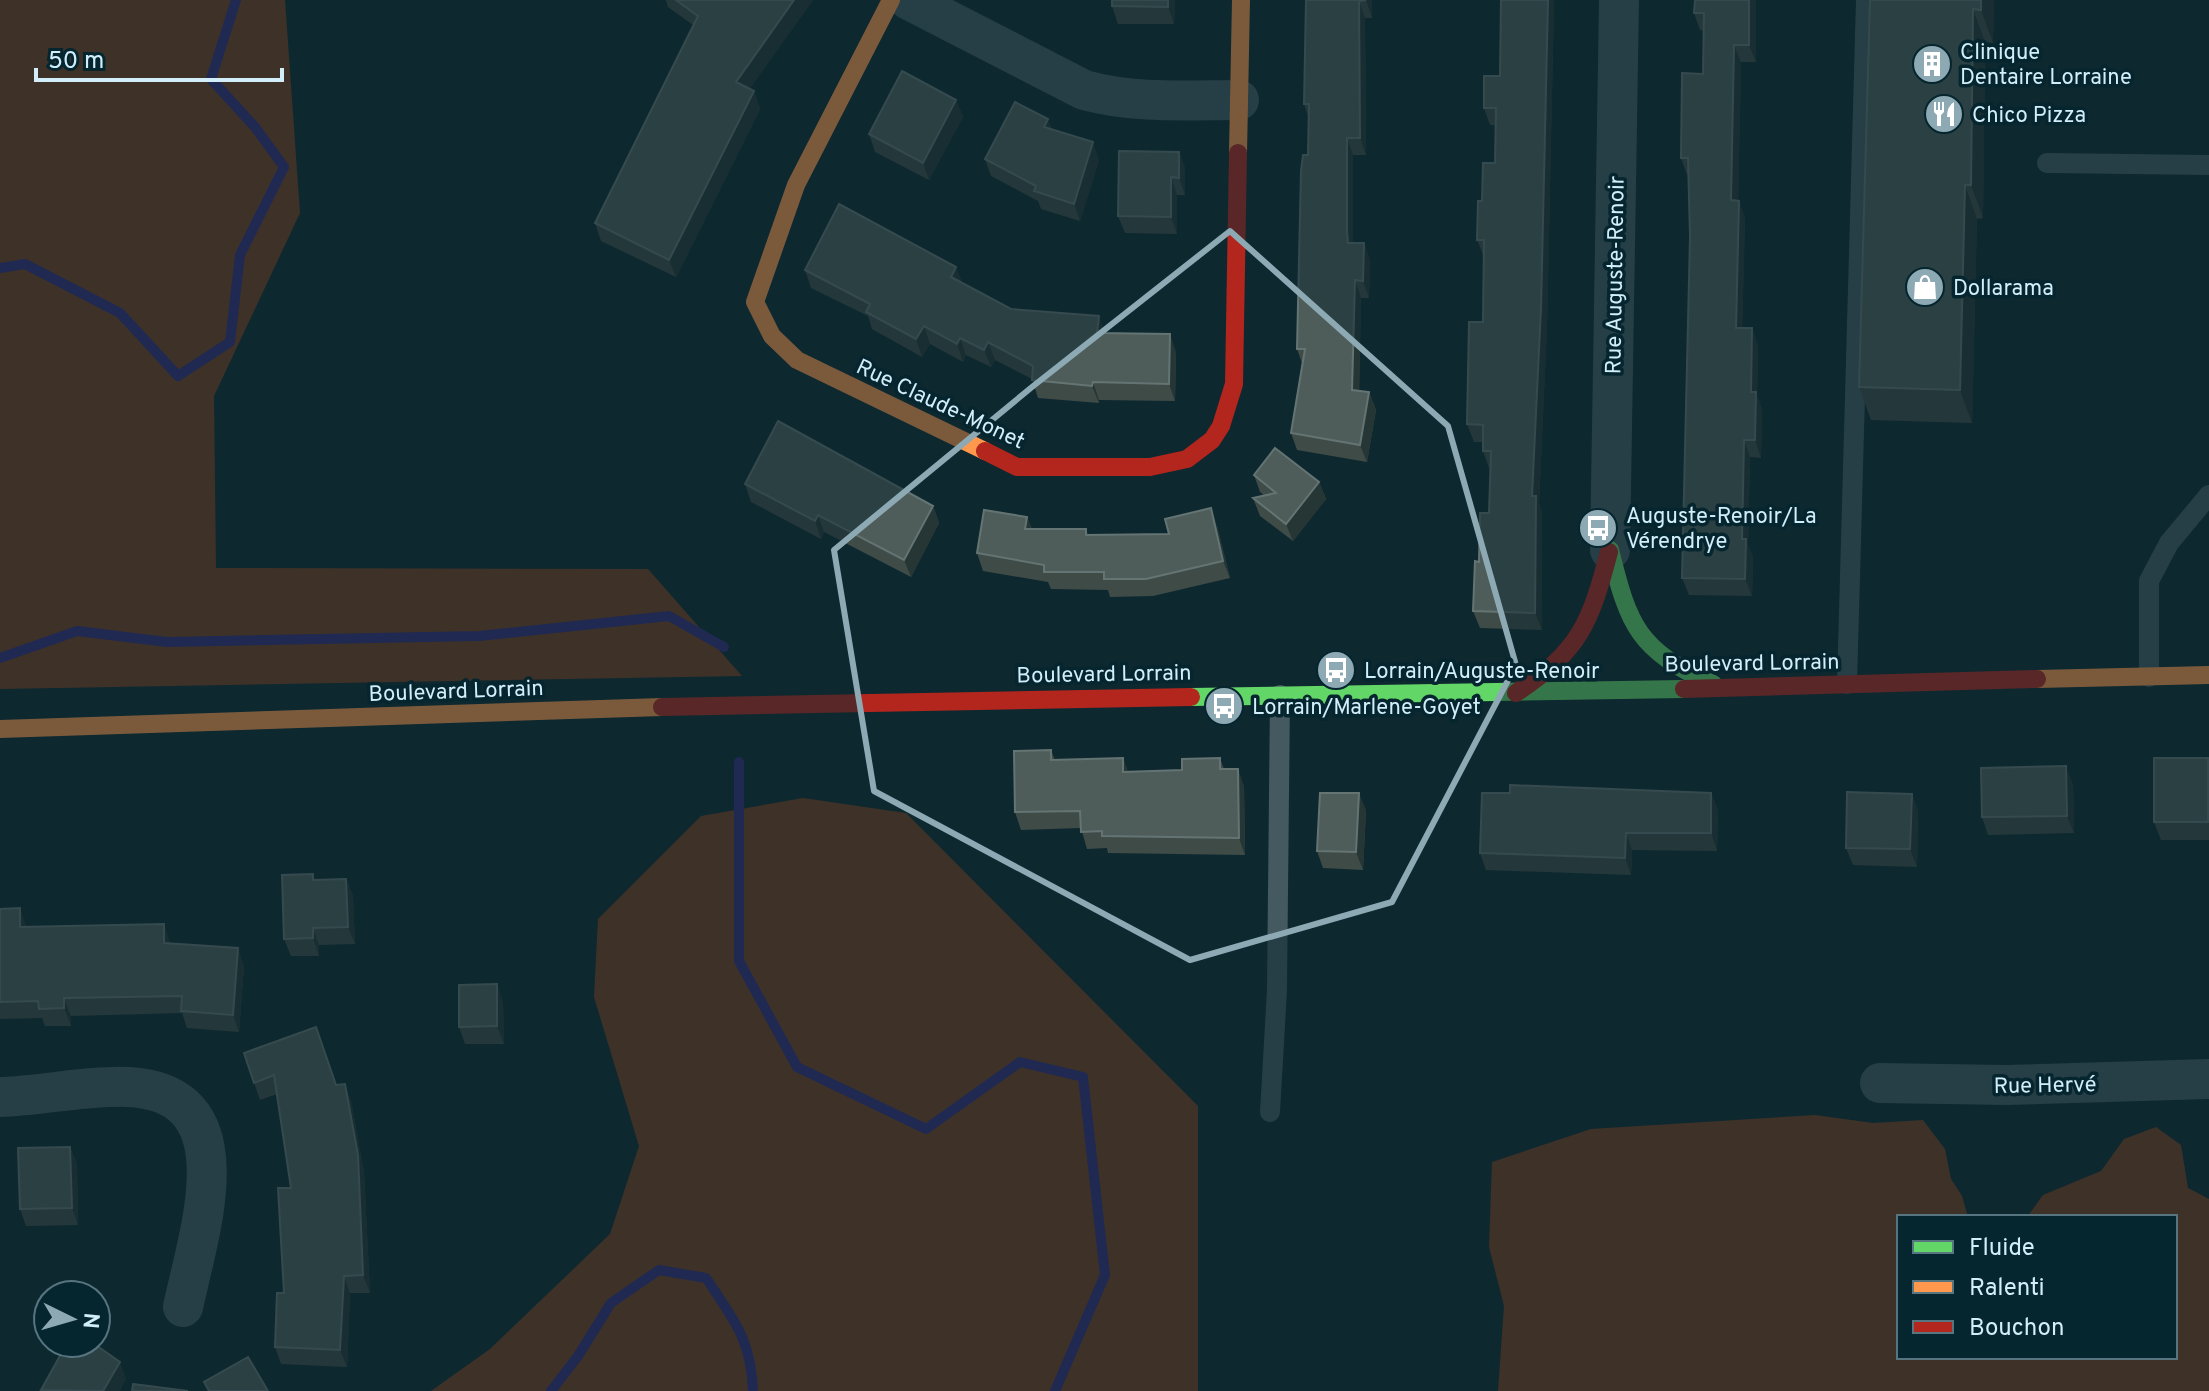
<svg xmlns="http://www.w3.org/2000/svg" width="2209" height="1391" font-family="Overpass,sans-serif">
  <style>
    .forest { fill: #793d20 }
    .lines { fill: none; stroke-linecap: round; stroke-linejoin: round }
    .stream { stroke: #332b7b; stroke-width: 10 }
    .lane { stroke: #445960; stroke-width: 20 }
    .street { stroke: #445960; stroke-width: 40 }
    .fast { stroke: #63d668; stroke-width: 18 }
    .slow { stroke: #ff974d; stroke-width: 18 }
    .jam { stroke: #b3261e; stroke-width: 18 }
    .wall { fill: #3f4b47 }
    .shaded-wall { fill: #253635 }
    .building { fill: #4f5d5a; stroke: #637473; stroke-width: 2 }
    .marked { fill: none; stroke: #8da9b3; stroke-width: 6; stroke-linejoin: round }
    .labels { text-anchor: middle; stroke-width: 7; stroke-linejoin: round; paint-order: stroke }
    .poi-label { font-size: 22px; fill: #d1eefa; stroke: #05252f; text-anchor: start }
    .street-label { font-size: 22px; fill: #d1eefa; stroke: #05252f }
  </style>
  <rect width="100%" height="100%" fill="#0e2830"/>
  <!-- forest -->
  <path class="forest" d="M0,0h285l15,213 -86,183 2,172 432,1 94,107 -742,13z
    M803,798l103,15 292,293v285h-767l59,-42 120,-115 29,-88 -45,-149 4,-78 103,-103z
    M1815,1115l58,8 50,-3 22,29 6,30 11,17 6,21h-69v140h276v-140h-148l16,-22 58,-24 23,-32 32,-12 25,18 7,43 21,11v192h-711l6,-85 -15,-59 3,-85 99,-33z"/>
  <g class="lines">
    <!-- stream -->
    <path class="stream" d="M0,268l25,-4 95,49 58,63 52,-34 10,-87 44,-88 -29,-40 -44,-48 25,-79
      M0,658l77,-27 90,11 312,-6 190,-20 55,31
      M739,762v199l58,106 129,62 94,-67 63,15 22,198 -50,116
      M551,1391l27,-35 33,-53 48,-33 47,8c28,42 45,61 47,113"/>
    <!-- lane -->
    <path class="lane" d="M2047,163l162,2
      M2149,677v-96l20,-38 40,-48
      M1847,684l19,-684
      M1270,1112l7,-122 3,-295"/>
    <!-- street -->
    <path class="street" d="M909,0l175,90c51,14 102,10 155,10
      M1610,550l9,-550
      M1880,1083l127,2 202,-6
      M0,1097c37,-1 73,-9 110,-10 142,-7 91,136 73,220"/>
    <!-- fast -->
    <path class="fast" d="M1610,550c19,77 28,100 103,134
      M1191,697l493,-8"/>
    <!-- slow -->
    <path class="slow" d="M891,0l-95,185 -41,117 17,34 25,24 188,91
      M1238,153l3,-153
      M2037,679l172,-4
      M0,729l662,-22"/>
    <!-- jam -->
    <path class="jam" d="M985,451l32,16h133l37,-8 25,-19 9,-14 13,-42 4,-231
      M1684,689l353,-10
      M1516,693c64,-43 74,-69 93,-141
      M662,707l529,-10"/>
  </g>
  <!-- wall -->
  <path class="wall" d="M666,0h147l-64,89 5,2 6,18 -84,168 -75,-36 -6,-18 98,-198 -25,-18z
    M1175,0l-1,24h-56l-6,-18z
    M1306,0h66v18h-7l1,137h-13v88h11l6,17 -1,38h-8l-2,93 10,1 7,18 -9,52 -70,-12 -6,-17 11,-70 -5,-14 11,-194 1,-35 -5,-16z
    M1501,0h53l-7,326 -8,177 3,10v117l-62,-2 -7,-17 6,-49 10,-49 2,-45h-2l-6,-17v-9h-9l-7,-18 16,-102 1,-65 -7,-17 5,-39 13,-38 1,-38h-6l-6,-17 16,-32z
    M1695,0h61v62h-15l-3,139 7,17 -3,110 16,17 -1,51 5,13 -1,49 -11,-1 -2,88 5,12 -1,39 -63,-1 -7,-17 8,-341 -1,-62h-2l-6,-17 22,-84 1,-43 -4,-1 -6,-17z
    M1870,0h124l-1,43 -8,-1 -2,176 -6,1 -5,204 -101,-3 -12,-33z
    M956,100l7,17 -34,63 -54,-28 -6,-18z
    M1048,119l4,11 47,30 -19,61 -39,-12 -3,-8 -47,-25 -6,-17z
    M1179,152l6,17v26h-8v39l-52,-1 -7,-17z
    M956,267l6,16 49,26 165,43 -1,49 -76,-1v3l-61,-5 -6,-19 -37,-19 -4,7 -25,-12 -3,7 -33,-18 -8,13 -50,-28 -4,-13 -57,-28 -6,-18z
    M1254,475l65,7 7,17 -33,42 -33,-25 -7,-18 12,-2 -5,-4z
    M745,484l188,22 6,17 -28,54 -87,-45 -3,7 -70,-37z
    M1027,517l5,12h54l2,6 81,-1 48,-8 13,52 -77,18 -43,1 -2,-7 -57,-1 -3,-7 -65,-11 -6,-18z
    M1051,750l4,10 68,-2 5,14 54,-2 38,-12 4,11 20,17 1,69 -137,-2 -1,-5 -20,1 -6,-21 -60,2 -6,-18z
    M2209,761v79h-48l-7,-18z
    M2073,784l1,49 -86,2 -6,-18z
    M1711,793l7,17 -1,41 -85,-1 -1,25 -145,-5 -6,-17z
    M1912,794l6,17 -1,56 -64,-2 -7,-17z
    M1366,810l-3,60 -40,-2 -6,-17z
    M346,879l7,17 2,48 -36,1v11h-28l-7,-17 32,-59z
    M0,909l26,18 144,15v1l74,23 -5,66 -52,-4 -5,-15 -111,3v10h-26l-3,-8 -42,1z
    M503,1002l1,42h-39l-6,-17z
    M244,1053l93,32 14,16 13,71 6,121h-20l-3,74 -66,-3 -6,-17 9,-54 7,-105 -14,-94 -17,6z
    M70,1147l7,18 1,60 -52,1 -6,-17z"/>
  <!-- shaded-wall -->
  <path class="shaded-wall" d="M794,0h19l-71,100 -6,-18z
    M1168,0h7l-1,24 -6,-17z
    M1366,0h6v18z
    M1548,0h6l-7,326 -8,177 3,10v117l-7,-17 -3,-117z
    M1749,0h7v62l-7,-17z
    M1981,0h13l-1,43 -12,-33z
    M1359,1l6,17 1,137 -6,-17z
    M1973,9l12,33 -2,176 -12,-33z
    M1734,45l7,17 -3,156 -7,-18z
    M754,91l6,18 -84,168 -7,-17z
    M956,100l7,17 -34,63 -6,-17z
    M1048,119l6,18 -10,-10z
    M1347,138l6,17v94l-5,-6 -1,-11z
    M1093,142l6,18 -19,61 -6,-17z
    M1179,152l6,17v26l-6,-17z
    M1171,177l6,18v39l-6,-17z
    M1965,185l12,34 -5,204 -12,-33z
    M1739,201l6,17 -3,127 -6,-17z
    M1364,243l6,17 -1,38 -6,-17z
    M956,267l7,18 -12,-8z
    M1355,280l6,18 -2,109 -7,-17z
    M1099,316l6,17h-8z
    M924,326l6,18 -8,13 -6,-18z
    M1752,328l6,17 -1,51 5,13 -1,49 -6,-18 -4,-48z
    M1170,334l6,18 -1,49 -6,-17z
    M960,338l6,17 -3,7 -6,-18z
    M988,342l7,18 -4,7 -7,-17z
    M1093,382l6,18v3l-7,-17z
    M1369,392l7,18 -9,52 -7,-17z
    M1744,440l6,17 -2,88 5,12 -1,39 -7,-17 -3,-40z
    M1319,482l7,17 -33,42 -7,-17z
    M933,506l6,17 -28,54 -7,-17z
    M1211,508l6,18 13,52 -7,-17z
    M818,515l6,17 -3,7 -6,-18z
    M1027,517l7,17 -9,-5z
    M1123,758l6,18 -6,-4z
    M2208,758l1,3v63l-1,-2z
    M2066,766l7,18 1,49 -7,-17z
    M1238,769l6,17 1,69 -6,-17z
    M1359,793l7,17 -3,60 -7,-18z
    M1711,793l7,17 -1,41 -6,-18z
    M1912,794l6,17 -1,56 -7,-18z
    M1626,833l6,17 -1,25 -6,-17z
    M346,879l7,17 2,48 -7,-17z
    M20,908l6,18 1,18 -7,-17z
    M164,924l6,18 1,18 -7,-17z
    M313,928l6,17v11l-6,-18z
    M238,948l6,18 -5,66 -6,-17z
    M497,984l6,18 1,42 -7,-18z
    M64,998l7,18v10l-7,-18z
    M345,1084l6,17 13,71 6,121 -7,-18z
    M70,1147l7,18 1,60 -6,-17z
    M344,1276l6,17 -3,74 -7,-17z
    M120,1362l6,17 -6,12h-17z"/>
  <!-- building -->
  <path class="building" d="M676,0h118l-58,82 18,9 -85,169 -74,-37 103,-207z
    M1112,0h56v7l-56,-1z
    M1306,0h60l-7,1 1,137h-13v94l1,11h16l-1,38 -8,-1 -3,110 17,2 -9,53 -69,-12 14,-84h-8l4,-178 2,-16h5l1,-51h-5z
    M1501,0h47l-7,308 -9,188h4l-1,117 -62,-2 2,-50 4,1 1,-49h9l2,-62h-8v-26l-16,-1 2,-102h14l1,-82h-7l1,-39h4l1,-38h12l1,-55h-12v-32h16z
    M1695,0h54v45h-15l-3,155 8,1 -3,127h16l-1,64h5l-1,48h-11l-2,99h4l-1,40 -63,-1 8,-341 -2,-79h-7l1,-85 21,1 1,-61h-10z
    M1870,0h111v10l-8,-1 -2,176h-6l-5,205 -101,-3z
    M902,71l54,29 -33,63 -54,-29z
    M1015,102l33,17 -4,8 49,15 -19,62 -40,-13 2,-5 -51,-27z
    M1119,151l60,1v26l-8,-1v40l-53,-1z
    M839,204l117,63 -5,10 60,32 88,7 -2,17 73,1 -1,50 -76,-2 -1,4 -60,-6 1,-14 -45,-24 -4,8 -24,-12 -3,6 -33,-18 -8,13 -50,-27 4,-8 -65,-34z
    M778,421l155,85 -29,54 -86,-45 -3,6 -70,-37z
    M1275,448l44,34 -33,42 -33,-26 23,-5 -22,-18z
    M1211,508l12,53 -77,18h-42v-7h-60v-7l-67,-12 7,-43 43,7 -2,12h61v6l83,-1 -4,-15z
    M1051,750v10l72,-2v14l59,-2v-11l38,-1v11h18l1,69 -137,-2v-5l-21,1 -1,-21 -65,1 -1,-61z
    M2154,758h54v64h-54z
    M2066,766l1,50 -85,1 -1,-49z
    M1510,785l201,8v40h-85l-1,25 -145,-5 2,-60h28z
    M1847,792l65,2 -2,55 -64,-1z
    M1320,793h39l-3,59 -39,-1z
    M313,874v6l33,-1 2,48 -35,1v10l-29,1 -2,-64z
    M20,908v19l144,-3v19l74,5 -5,67 -52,-4 1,-15 -118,2v10l-25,1 -1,-8 -38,1v-93z
    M497,984v42l-38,1v-42z
    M316,1027l20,58 9,-1 13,71 5,120 -19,1 -4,74 -65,-3 2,-54h7l-6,-105h13l-17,-113 -20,8 -10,-30z
    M70,1147l2,61 -52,1 -2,-61z
    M67,1343h26l27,19 -17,29 -62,-1z
    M248,1357l20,34h-59l-5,-9z
    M133,1384l55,7h-56z"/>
  <!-- marked area -->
  <path d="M0 0H2209V1391H0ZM1230,231l218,195 68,239 -124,237 -202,58 -316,-169 -40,-241 198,-163z" fill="#0e2830" fill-opacity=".55" fill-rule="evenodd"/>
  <path class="marked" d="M1230,231l218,195 68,239 -124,237 -202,58 -316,-169 -40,-241 198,-163z"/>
  <!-- icons -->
  <defs>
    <symbol id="building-disc" viewBox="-11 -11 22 22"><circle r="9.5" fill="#8da9b3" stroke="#05252f"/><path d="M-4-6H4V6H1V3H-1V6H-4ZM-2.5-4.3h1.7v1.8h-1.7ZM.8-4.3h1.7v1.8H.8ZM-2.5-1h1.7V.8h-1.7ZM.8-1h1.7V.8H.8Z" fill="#fff"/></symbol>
    <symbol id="restaurant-disc" viewBox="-11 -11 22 22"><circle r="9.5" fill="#8da9b3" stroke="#05252f"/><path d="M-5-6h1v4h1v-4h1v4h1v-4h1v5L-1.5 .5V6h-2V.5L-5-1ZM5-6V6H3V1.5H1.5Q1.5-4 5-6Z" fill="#fff"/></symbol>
    <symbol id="shop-disc" viewBox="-11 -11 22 22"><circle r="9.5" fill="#8da9b3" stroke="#05252f"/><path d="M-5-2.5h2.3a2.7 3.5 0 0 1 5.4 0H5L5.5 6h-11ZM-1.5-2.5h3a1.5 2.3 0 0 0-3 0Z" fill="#fff"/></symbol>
    <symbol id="bus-disc" viewBox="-11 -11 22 22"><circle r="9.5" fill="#8da9b3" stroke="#05252f"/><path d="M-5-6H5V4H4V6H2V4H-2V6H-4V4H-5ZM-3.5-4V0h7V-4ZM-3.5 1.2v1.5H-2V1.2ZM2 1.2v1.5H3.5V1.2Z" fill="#fff"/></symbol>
  </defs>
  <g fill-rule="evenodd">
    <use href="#building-disc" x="1910" y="42" width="44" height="44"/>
    <use href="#restaurant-disc" x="1922" y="92" width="44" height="44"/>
    <use href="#shop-disc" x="1903" y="265" width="44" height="44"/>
    <use href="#bus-disc" x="1576" y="506" width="44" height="44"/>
    <use href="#bus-disc" x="1314" y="648" width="44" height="44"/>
    <use href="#bus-disc" x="1202" y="684" width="44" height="44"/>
  </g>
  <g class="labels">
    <!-- poi labels -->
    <g class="poi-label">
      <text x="1960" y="59">Clinique<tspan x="1960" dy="25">Dentaire Lorraine</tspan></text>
      <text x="1972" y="122">Chico Pizza</text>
      <text x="1953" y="295">Dollarama</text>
      <text x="1626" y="523">Auguste-Renoir/La<tspan x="1626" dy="25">Vérendrye</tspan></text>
      <text x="1364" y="678">Lorrain/Auguste-Renoir</text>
      <text x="1252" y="714">Lorrain/Marlene-Goyet</text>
    </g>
    <!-- street labels -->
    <g class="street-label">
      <text transform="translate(1614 275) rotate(-89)" y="8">Rue Auguste-Renoir</text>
      <text transform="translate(941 403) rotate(25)" y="8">Rue Claude-Monet</text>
      <text transform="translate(1752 662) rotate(-1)" y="8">Boulevard Lorrain</text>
      <text transform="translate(1104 673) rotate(-1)" y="8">Boulevard Lorrain</text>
      <text transform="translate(456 690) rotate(-2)" y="8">Boulevard Lorrain</text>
      <text transform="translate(2045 1084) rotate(-1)" y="8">Rue Hervé</text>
    </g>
  </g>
  <!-- legend -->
  <rect x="1897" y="1215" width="280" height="144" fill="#05252f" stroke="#577580" stroke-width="2"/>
  <rect x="1913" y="1241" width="40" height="12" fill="#63d668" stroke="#577580" stroke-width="2"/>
  <text x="1969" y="1255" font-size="24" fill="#d1eefa">Fluide</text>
  <rect x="1913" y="1281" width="40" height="12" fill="#ff974d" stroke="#577580" stroke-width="2"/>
  <text x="1969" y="1295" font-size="24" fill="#d1eefa">Ralenti</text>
  <rect x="1913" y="1321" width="40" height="12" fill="#b3261e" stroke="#577580" stroke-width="2"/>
  <text x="1969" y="1335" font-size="24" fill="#d1eefa">Bouchon</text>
  <!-- north arrow -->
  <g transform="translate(72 1319) rotate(95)"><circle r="38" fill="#05252f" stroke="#577580" stroke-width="2"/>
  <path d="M0-6L14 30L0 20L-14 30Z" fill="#8da9b3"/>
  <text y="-12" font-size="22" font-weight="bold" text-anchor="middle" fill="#d1eefa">N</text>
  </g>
  <!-- scale -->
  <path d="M36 68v12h246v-12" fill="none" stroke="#d1eefa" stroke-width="4"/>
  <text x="48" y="68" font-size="24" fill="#d1eefa" stroke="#05252f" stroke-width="6" paint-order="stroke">50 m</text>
</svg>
